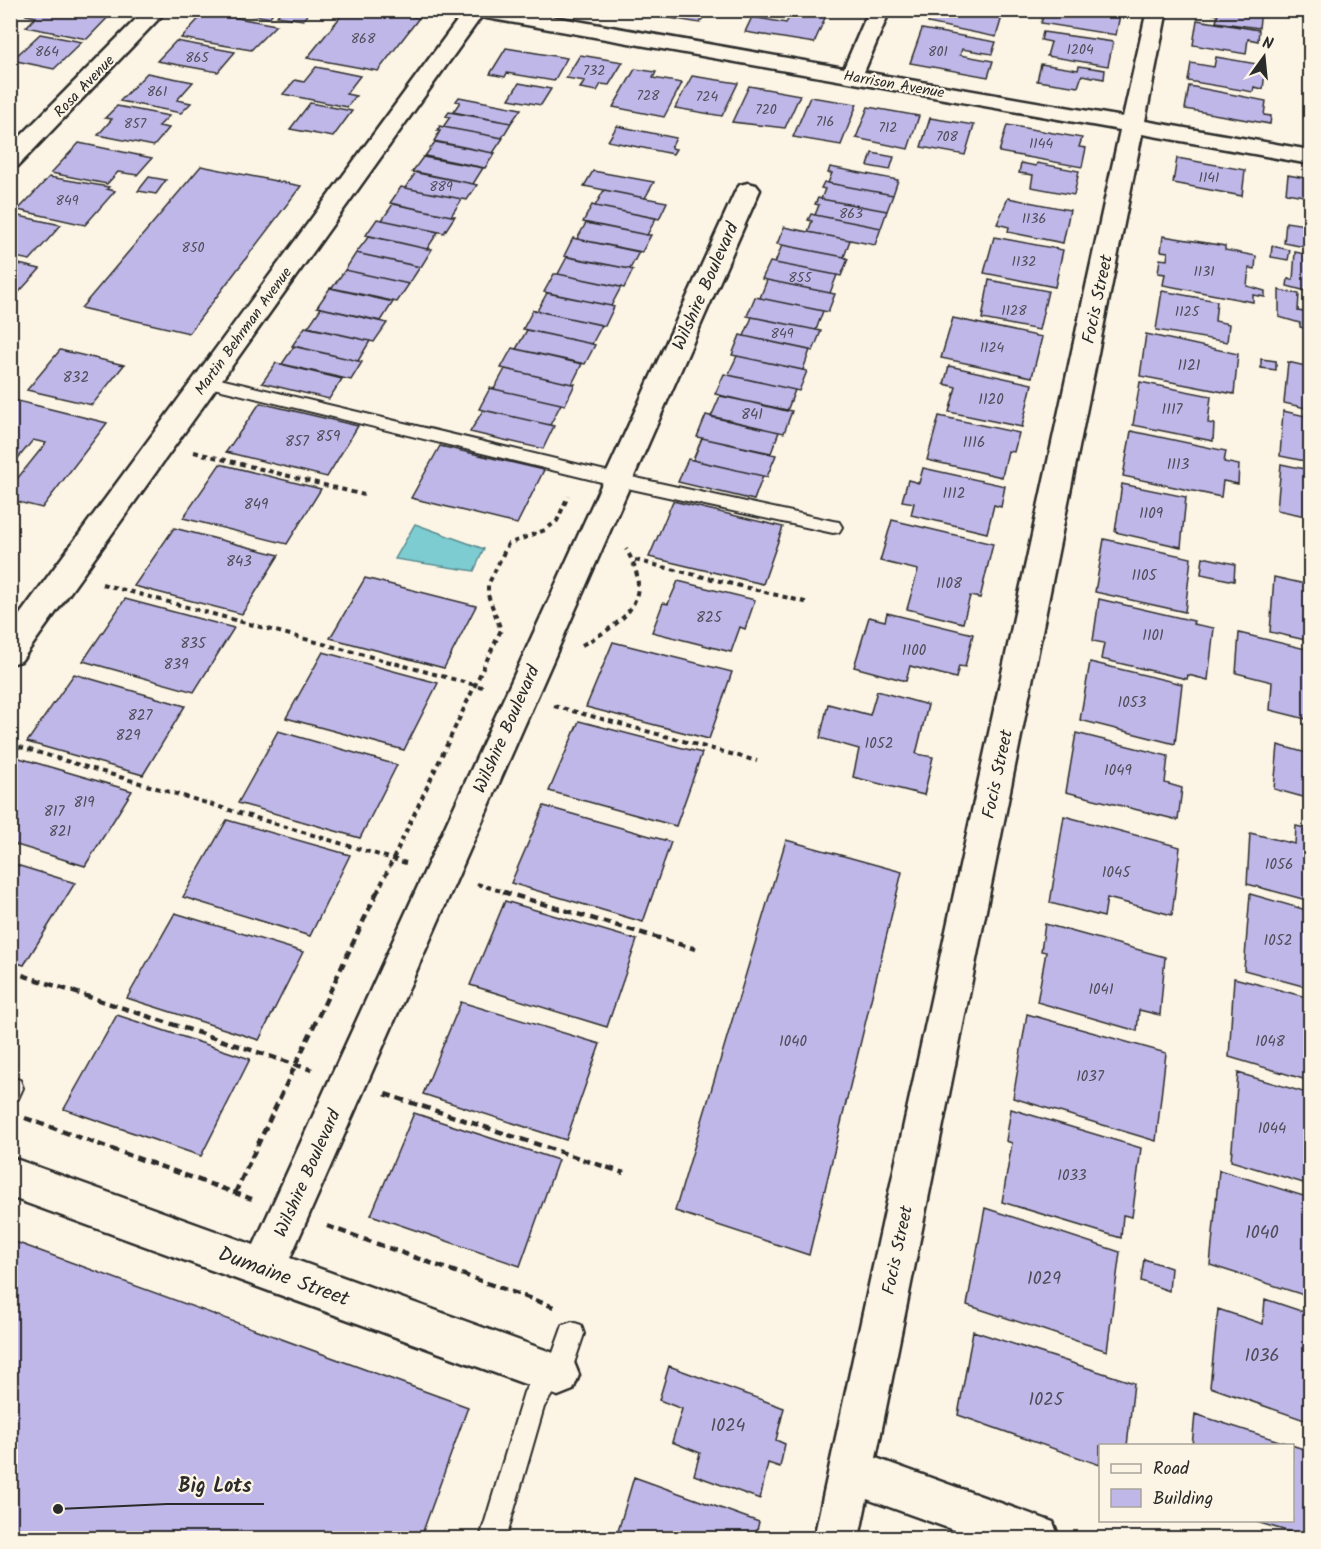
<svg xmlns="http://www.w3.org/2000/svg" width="1321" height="1549" font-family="Kalam,sans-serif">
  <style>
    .water { fill: #7bccd2; stroke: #5b8c8f; stroke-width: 1.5 }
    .building { fill: #bfb7e8; stroke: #2b2b2b; stroke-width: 1.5 }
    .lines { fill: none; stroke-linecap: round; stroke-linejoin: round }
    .lane-casing { stroke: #2b2b2b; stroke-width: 4 }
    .street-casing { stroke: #2b2b2b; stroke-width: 5 }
    .path-far1 { stroke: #2b2b2b; stroke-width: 4; stroke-dasharray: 5 4.5; stroke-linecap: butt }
    .path { stroke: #2b2b2b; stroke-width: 4.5; stroke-dasharray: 8 5; stroke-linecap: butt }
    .lane { fill: #fcf5e5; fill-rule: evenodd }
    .street { fill: #fcf5e5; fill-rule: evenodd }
    .labels { text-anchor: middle; stroke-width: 4.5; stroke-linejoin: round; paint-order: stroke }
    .far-number-label { font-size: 14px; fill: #504e5a }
    .far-street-label { font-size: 15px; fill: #2b2b2b; stroke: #fcf5e5 }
    .number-label { font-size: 15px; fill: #504e5a }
    .street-label { font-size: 18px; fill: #2b2b2b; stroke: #fcf5e5 }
    .near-number-label { font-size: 18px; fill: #504e5a }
    .near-street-label { font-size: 21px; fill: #2b2b2b; stroke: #fcf5e5 }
    .leader { fill: none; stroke: #2b2b2b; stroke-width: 2 }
    .callout-dot { fill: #2b2b2b; stroke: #fcf5e5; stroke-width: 2 }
    .callout-label { font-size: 20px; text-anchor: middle; font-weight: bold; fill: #2b2b2b; stroke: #fcf5e5; stroke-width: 4.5; stroke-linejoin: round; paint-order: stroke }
  </style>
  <rect width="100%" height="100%" fill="#fcf5e5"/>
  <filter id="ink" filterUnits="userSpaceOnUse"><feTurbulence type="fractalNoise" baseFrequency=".0167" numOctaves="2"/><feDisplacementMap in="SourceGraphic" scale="12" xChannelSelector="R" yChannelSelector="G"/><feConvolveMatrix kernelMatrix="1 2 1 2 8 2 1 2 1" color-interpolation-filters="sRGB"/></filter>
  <g filter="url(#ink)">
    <!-- water -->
    <path class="water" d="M415,524l69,25 -10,22 -79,-12z"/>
    <!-- building -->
    <path class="building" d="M31,10h84l-28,29 -61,-12 10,-10 -10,-2z
      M229,10h46l-6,8z
      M282,10h29l-8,10 -26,-4z
      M346,10h27l46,8 -41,53 -71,-13z
      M653,10h72l-2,5 -17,-3 -6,11 -49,-8z
      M932,10h72l-8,27 -68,-14z
      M1045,10h76l-5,25 -75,-12z
      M1197,10h64l-2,18 -43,-6 2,-7z
      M758,11l66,-1 4,1 -14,32 -69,-11 7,-15 34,6 4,-7z
      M205,12l71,13 -25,25 -70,-12z
      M1197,20l62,10 -1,11 -10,-2 -2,15 -53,-9z
      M922,29l74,13 -4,12 -30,-5 -2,6 33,6 -5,16 -78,-14z
      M1043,32l70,10 -5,24 -61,-10 4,-14 -10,-2z
      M40,34l42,8 -28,27 -42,-9z
      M176,41l59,11 -17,20 -61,-11z
      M506,48l61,10 -13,23 -47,-8 -2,4 -15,-3z
      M580,55l43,7 -14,23 -8,-1 -4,7 -17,-3 5,-7 -19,-3z
      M1216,57l41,7 -1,7 9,1 -2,17 -9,-2 -1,5 -65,-11 3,-18 23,4z
      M1041,64l37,6 1,-4 26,4 -1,9 -22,-4 -4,12 -41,-6z
      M316,67l44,9 -14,18 10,2 -9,11 -64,-13 12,-14 9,2z
      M635,69l21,3 -3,6 29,5 -18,34 -51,-10z
      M147,73l46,9 -16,18 14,3 -10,10 -61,-12z
      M692,76l46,7 -16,33 -47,-8z
      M519,83l32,6 -10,16 -32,-6z
      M749,86l51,9 -15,33 -53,-6z
      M1189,86l77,15 -2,14 7,1 -1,8 -85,-15z
      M459,97l62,12 -10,14 -58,-11 7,-10 -4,-1z
      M810,97l47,7 -16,41 -48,-8z
      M310,103l42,8 -19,26 -43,-8z
      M117,106l52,10 -10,10 10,2 -15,18 -56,-11 14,-16 -7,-1z
      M868,107l51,9 -11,33 -52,-11z
      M449,112l62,11 -9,15 -59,-11 7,-10 -4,-1z
      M930,118l44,7 -9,30 -44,-8z
      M1007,125l75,13 -3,9 7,1 -4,19 -83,-15z
      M440,126l3,1 60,11 -10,15 -59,-12 6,-10h-3z
      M617,126l59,12 -5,10 5,1 -3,5 -65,-13z
      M435,142l58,11h2l-10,15 -60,-12z
      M79,143l73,15 -15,17 -19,-3 -11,12 -56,-11z
      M872,153l22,4 -4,13 -22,-4z
      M423,157l60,11 -10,16 -61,-12z
      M1177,158l68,12 -3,26 -69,-13z
      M1021,163l15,3 1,-3 42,8 -5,24 -43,-8 2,-12 -14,-2z
      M201,166l100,20 -112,147 -108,-25z
      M830,167l68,13 -5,15 -65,-12 4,-10h-4z
      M593,171l61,11 -9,16 -61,-12z
      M416,172l57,12 4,1 -10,15 -62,-12z
      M1288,175l22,4v18l-24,-4z
      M49,177l60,10 -2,2 8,2 -30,34 -67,-15z
      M149,177l17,3 -10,14 -18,-3z
      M824,182l4,1 65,12 -6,16 -66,-12 4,-10 -4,-1z
      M401,187l4,1 57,11 -11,17 -61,-13z
      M604,190l41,8 22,4 -8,17 -64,-13z
      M818,198l3,1 66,12 -6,17 -66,-13 4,-10 -4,-1z
      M1008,198l62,12 -7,33 -55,-11 1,-5 -12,-3z
      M393,204l58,12h4l-11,17 -62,-13z
      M592,205l3,1 61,12 -9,17 -64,-13z
      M811,214l4,1 66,13 -6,17 -25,-5 -42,-8 4,-11 -4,-1z
      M14,215l47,10 -31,35 -20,-4v-38z
      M377,219l5,1 56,12 -11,17 -61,-14z
      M1306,220l4,1v27l-26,-5 2,-21 19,3z
      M586,223l61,12h4l-9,17 -65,-13z
      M784,227l24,5 42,8 -6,17 -67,-13z
      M369,236l58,13h5l-11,18 -65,-14z
      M1163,236l62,10v4l31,6 -1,13 -6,-1 -2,18 18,5v6l-12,-2v7l-90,-17 2,-11 -7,-1 2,-14 7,1 1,-8 -7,-1z
      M994,237l69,13 -8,37 -71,-14z
      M573,238l4,1 62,13 -9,17 -66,-13z
      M782,245l62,12 4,2 -7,17 -66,-13z
      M1272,246l18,4 -2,10 -17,-3z
      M1295,252l15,3v37l-23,-6 1,-7 5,1z
      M356,253l64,14 -11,17 -64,-14z
      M567,257l63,12 3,1 -9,18 -66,-14z
      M10,262l30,7 -30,33z
      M770,262l67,13 -7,18 -68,-14z
      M345,270l64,14 -12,18 -65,-14z
      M554,274h4l63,13 -10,19 -67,-14z
      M767,280l63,13 5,1 -7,18 -68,-14z
      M989,280l59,11 -9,39 -57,-11z
      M330,288l63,14 -12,19 -64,-14z
      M1279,290l20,4 -1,17 12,2v17l-10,-3v-4l-21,-6z
      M1162,291l55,10 -2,20 14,3 -2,18 -71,-12z
      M547,293l64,13 3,1 -9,19 -68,-15z
      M755,297l5,1 63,13 -7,19 -69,-14z
      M321,308l66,15 -13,19 -66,-15z
      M533,310l4,1 65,14 -10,19 -69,-15z
      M752,317l69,14 -8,20 -69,-15z
      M953,318l89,19 -10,40 -91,-19z
      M305,327l65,14 -12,20 -66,-15z
      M527,330l65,14 3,1 -10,19 -69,-15z
      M1146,334l92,20 -4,40 -94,-18z
      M740,335l4,1 66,14 -7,20 -71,-15z
      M294,346l64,15 4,1 -11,18 -69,-16z
      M512,348l4,1 66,15 -10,20 -71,-16z
      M60,350l64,15 -32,40 -65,-15z
      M737,356l70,15 -8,20 -71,-16z
      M1261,359l15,2v9l-15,-2z
      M1288,362l22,5v42l-26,-6z
      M276,363l66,16 -13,20 -67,-16z
      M949,366l83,18 -10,43 -73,-15 7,-25 -12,-3z
      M505,369l67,15h3l-10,21 -71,-16z
      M724,374l71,16 -8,21 -72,-17z
      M1140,382l71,14 -3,27 6,1 -1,17 -80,-16z
      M490,388l4,1 67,15 -11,21 -71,-16z
      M720,396l72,15 -8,22 -73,-16z
      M10,399l97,24 -65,85 -32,-8v-22l7,1 29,-36 -13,-3 -23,28z
      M260,403l98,23 -31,51 -101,-25z
      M483,410l67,15 4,1 -11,23 -73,-17z
      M1283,411l27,6v45l-30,-6z
      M706,415l73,17 -8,21 -74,-16z
      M939,416l80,17 -5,19 -6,-1 -6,26 -75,-17z
      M1131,431l95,20 -2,11 15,3 -1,19 -15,-3 -2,16 -98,-21z
      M702,438l74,17 -9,22 -74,-17z
      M440,446l104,24 -27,54 -106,-26z
      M688,459l75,17 -9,24 -76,-18z
      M220,464l101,25 -34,55 -104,-26z
      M1281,464l29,6v47l-33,-7z
      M923,468l82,18 -4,21 -7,-2 -7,28 -76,-18 3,-12 -12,-2 6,-21 11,3z
      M1122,484l64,13 -5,50 -66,-15z
      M673,501l110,26 -20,57 -114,-27z
      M892,520l101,24 -13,54 -10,-2 -7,27 -56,-14 11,-39 -38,-9z
      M174,528l105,27 -37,59 -108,-28z
      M1104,539l87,19 -6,54 -90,-20z
      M1203,557l32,7 -1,17 -33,-7z
      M1274,577l36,8v56l-40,-9z
      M365,578l111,28 -32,62 -114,-30z
      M678,581l77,19 -10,29 -5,-2 -9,25 -79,-20 11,-29 5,1z
      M125,599l109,29 -40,64 -111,-31z
      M1099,599l95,22 -1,3 21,4 -6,52 -20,-5 -1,4 -86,-20 3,-16 -11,-2z
      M887,613l86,21 -8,33 -6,-1 -3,12 -46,-12 -4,15 -52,-14 15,-50 16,4z
      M1239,633l71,17v70l-40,-10 2,-28 -36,-9z
      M613,642l119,30 -23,67 -123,-32z
      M323,652l115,31 -34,67 -118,-32z
      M1090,662l92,22 -7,60 -95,-24z
      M74,674l111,32 -42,69 -116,-33z
      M877,691l51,14 -12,49 17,3 -9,38 -71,-18 6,-28 -39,-11 8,-34 42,11z
      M579,721l123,32 -26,73 -127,-35z
      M278,731l119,34 -37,73 -122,-35z
      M1076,733l92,23 -3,27 17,5 -4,32 -112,-28z
      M1278,745l32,9v45l-36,-10z
      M16,757l116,34 -47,75 -75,-23v-78z
      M544,806l127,36 -28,80 -132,-39z
      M1064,816l116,31 -8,68 -65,-17 -3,19 -54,-14z
      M227,820l123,35 -40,81 -127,-39z
      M1296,826l14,3v72l-63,-17 3,-51 45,11z
      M786,840l116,32 -93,383 -134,-44z
      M10,863l65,20 -51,82 -14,-4z
      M1250,894l60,17v77l-66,-18z
      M505,901l132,39 -30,87 -137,-42z
      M175,913l128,39 -44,88 -132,-42z
      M1045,924l120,33 -5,58 -21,-5 -2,21 -100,-29 9,-50 -5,-1z
      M1234,978l76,20v83l-81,-24z
      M461,1002l139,42 -34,96 -143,-46z
      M1027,1014l139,39 -10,88 -143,-43z
      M117,1015l133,44 -49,97 -137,-47z
      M1238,1073l72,21v91l-79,-24z
      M1011,1109l130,39 -9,69 -9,-2 -2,23 -119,-36 10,-59 -6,-2z
      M414,1113l144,47 -38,106 -149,-51z
      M1219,1170l91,28v99l-100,-32z
      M985,1208l135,44 -13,99 -140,-46z
      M10,1240l458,167 -46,127 10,4h-422z
      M1144,1259l27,9 -2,23 -28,-10z
      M1265,1299l45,15v108l-100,-35 8,-78 45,15z
      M973,1331l161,52 -7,63h-27v19l-142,-50z
      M669,1366l115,42 -8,32 9,4 -5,23 -12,-4 -8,36 -66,-24 6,-22 -28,-11 10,-33 -23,-9z
      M1195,1414l115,37v87l-60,-18h42v-74h-100z
      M634,1477l125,45 -4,16h-139z"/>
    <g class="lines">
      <defs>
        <path id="lane" d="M207,376l411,98 215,47 6,1 3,5 -3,5 -6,1 -215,-47 -417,-101 -2,-4 2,-4z
          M12,1077l8,3 3,8 -5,11 -8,3z
          M572,1322l9,3 3,9 -17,50 -14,9 -9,14 -38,131h-26l44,-146 11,-17 13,-8 15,-42z"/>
        <path id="street" d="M145,10h22l-149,156 -8,2v-21z
          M465,10h50l329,58 25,-58h21l-26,62 259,45 24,-107h20l-22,111 165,29v14l-168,-30 -266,1324 177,64 6,16h-83l-109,-39 -8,39h-45l306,-1408 -639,-113 -460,644 -11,3v-36z
          M748,183l8,2 4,5 -470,1068 283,102 6,15 -6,15 -15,6 -548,-199v-40l244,88 482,-1055 4,-5z"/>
      </defs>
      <!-- lane casing -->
      <use href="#lane" class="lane-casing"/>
      <!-- street casing -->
      <use href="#street" class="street-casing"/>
      <!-- path-far1 -->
      <path class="path-far1" d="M194,452l170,43
        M635,560l174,43
        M102,584l384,104
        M582,645c43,-23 74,-46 44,-96
        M554,706l203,55
        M10,744l396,119
        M477,884l31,9
        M377,893l124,-263 -13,-35v-10l20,-41 37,-14 12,-9 11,-25"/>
      <!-- path -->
      <path class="path" d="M503,892l193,57
        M10,971l302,99
        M385,1094l239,79
        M25,1118l227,81
        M235,1193l142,-301
        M327,1226l227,81"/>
      <!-- lane -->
      <use href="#lane" class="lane"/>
      <!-- street -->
      <use href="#street" class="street"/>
    </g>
  </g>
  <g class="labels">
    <!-- far-number labels -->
    <g class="far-number-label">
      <text x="363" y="43">868</text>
      <text x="1080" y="54">1204</text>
      <text x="47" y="56">864</text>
      <text x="938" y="56">801</text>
      <text x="197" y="62">865</text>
      <text x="594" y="75">732</text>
      <text x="157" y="96">861</text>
      <text x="648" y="100">728</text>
      <text x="707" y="101">724</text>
      <text x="766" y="114">720</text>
      <text x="825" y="126">716</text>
      <text x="135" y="128">857</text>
      <text x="888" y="132">712</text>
      <text x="947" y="141">708</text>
      <text x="1041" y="148">1144</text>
      <text x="1209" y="182">1141</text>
      <text x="441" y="191">889</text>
      <text x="67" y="205">849</text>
      <text x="851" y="218">863</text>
      <text x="1034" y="223">1136</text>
      <text x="193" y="252">850</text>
      <text x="1024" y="266">1132</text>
      <text x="1204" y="276">1131</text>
      <text x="800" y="282">855</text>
      <text x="1014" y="315">1128</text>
      <text x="1187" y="316">1125</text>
      <text x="782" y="338">849</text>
      <text x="992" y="352">1124</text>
    </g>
    <!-- far-street labels -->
    <g class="far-street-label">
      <text transform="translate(894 84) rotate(10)" y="5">Harrison Avenue</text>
      <text transform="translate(84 86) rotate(-46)" y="5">Rosa Avenue</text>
      <text transform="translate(243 331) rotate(-54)" y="5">Martin Behrman Avenue</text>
    </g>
    <!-- number labels -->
    <g class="number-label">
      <text x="1189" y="370">1121</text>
      <text x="76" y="382">832</text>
      <text x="991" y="404">1120</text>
      <text x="1172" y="414">1117</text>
      <text x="752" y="419">841</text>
      <text x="328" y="441">859</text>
      <text x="297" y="446">857</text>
      <text x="974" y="447">1116</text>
      <text x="1178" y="469">1113</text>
      <text x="954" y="498">1112</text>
      <text x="256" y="509">849</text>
      <text x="1151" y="518">1109</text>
      <text x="239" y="566">843</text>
      <text x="1144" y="580">1105</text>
      <text x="949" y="588">1108</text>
      <text x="709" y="622">825</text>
      <text x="1153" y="640">1101</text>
      <text x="193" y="648">835</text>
      <text x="914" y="655">1100</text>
      <text x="176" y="669">839</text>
      <text x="1132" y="707">1053</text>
      <text x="140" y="720">827</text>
      <text x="128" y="740">829</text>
      <text x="879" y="748">1052</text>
      <text x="1118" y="775">1049</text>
      <text x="84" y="807">819</text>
      <text x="54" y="816">817</text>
      <text x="60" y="836">821</text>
      <text x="1279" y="869">1056</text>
      <text x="1116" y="877">1045</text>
      <text x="1278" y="945">1052</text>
      <text x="1101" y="994">1041</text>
      <text x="793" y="1046">1040</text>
      <text x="1270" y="1046">1048</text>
      <text x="1090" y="1081">1037</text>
      <text x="1272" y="1133">1044</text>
      <text x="1072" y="1180">1033</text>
    </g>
    <!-- street labels -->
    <g class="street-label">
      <text transform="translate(705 286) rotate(-66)" y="6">Wilshire Boulevard</text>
      <text transform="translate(1097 299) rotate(-78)" y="6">Focis Street</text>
      <text transform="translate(506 729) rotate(-66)" y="6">Wilshire Boulevard</text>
      <text transform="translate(997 774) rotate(-78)" y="6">Focis Street</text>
      <text transform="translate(307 1173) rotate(-66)" y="6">Wilshire Boulevard</text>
      <text transform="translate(897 1250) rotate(-78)" y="6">Focis Street</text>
    </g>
    <!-- near-number labels -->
    <g class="near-number-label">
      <text x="1262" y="1238">1040</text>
      <text x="1044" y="1284">1029</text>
      <text x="1262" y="1361">1036</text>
      <text x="1046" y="1405">1025</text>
      <text x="728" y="1431">1024</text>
    </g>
    <!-- near-street labels -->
    <g class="near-street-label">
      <text transform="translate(284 1276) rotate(20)" y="7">Dumaine Street</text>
    </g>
  </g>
  <!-- callouts -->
  <path class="leader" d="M58 1509L167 1504H264"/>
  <circle class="callout-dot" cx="58" cy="1509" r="6"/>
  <g class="callout-label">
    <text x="215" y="1492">Big Lots</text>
  </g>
  <!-- margin -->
  <rect width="1321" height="1549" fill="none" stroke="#fcf5e5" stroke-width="36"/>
  <rect x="18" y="18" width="1285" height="1513" fill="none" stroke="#2b2b2b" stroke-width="2" filter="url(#ink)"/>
  <!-- legend -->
  <rect x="1099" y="1444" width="195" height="78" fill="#fcf5e5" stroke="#a8a49b" stroke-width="1.5"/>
  <rect x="1111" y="1464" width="30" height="9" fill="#fcf5e5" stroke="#a8a49b" stroke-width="1.5"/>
  <text x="1153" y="1474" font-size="18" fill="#2b2b2b">Road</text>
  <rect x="1111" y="1489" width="30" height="18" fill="#bfb7e8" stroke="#a8a49b" stroke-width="1.5"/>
  <text x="1153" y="1504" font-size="18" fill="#2b2b2b">Building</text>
  <!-- north arrow -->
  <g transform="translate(1264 57) rotate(15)" stroke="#fcf5e5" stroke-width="4.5" paint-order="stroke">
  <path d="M0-4.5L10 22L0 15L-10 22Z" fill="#2b2b2b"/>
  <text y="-9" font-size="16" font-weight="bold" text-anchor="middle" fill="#2b2b2b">N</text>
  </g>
</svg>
